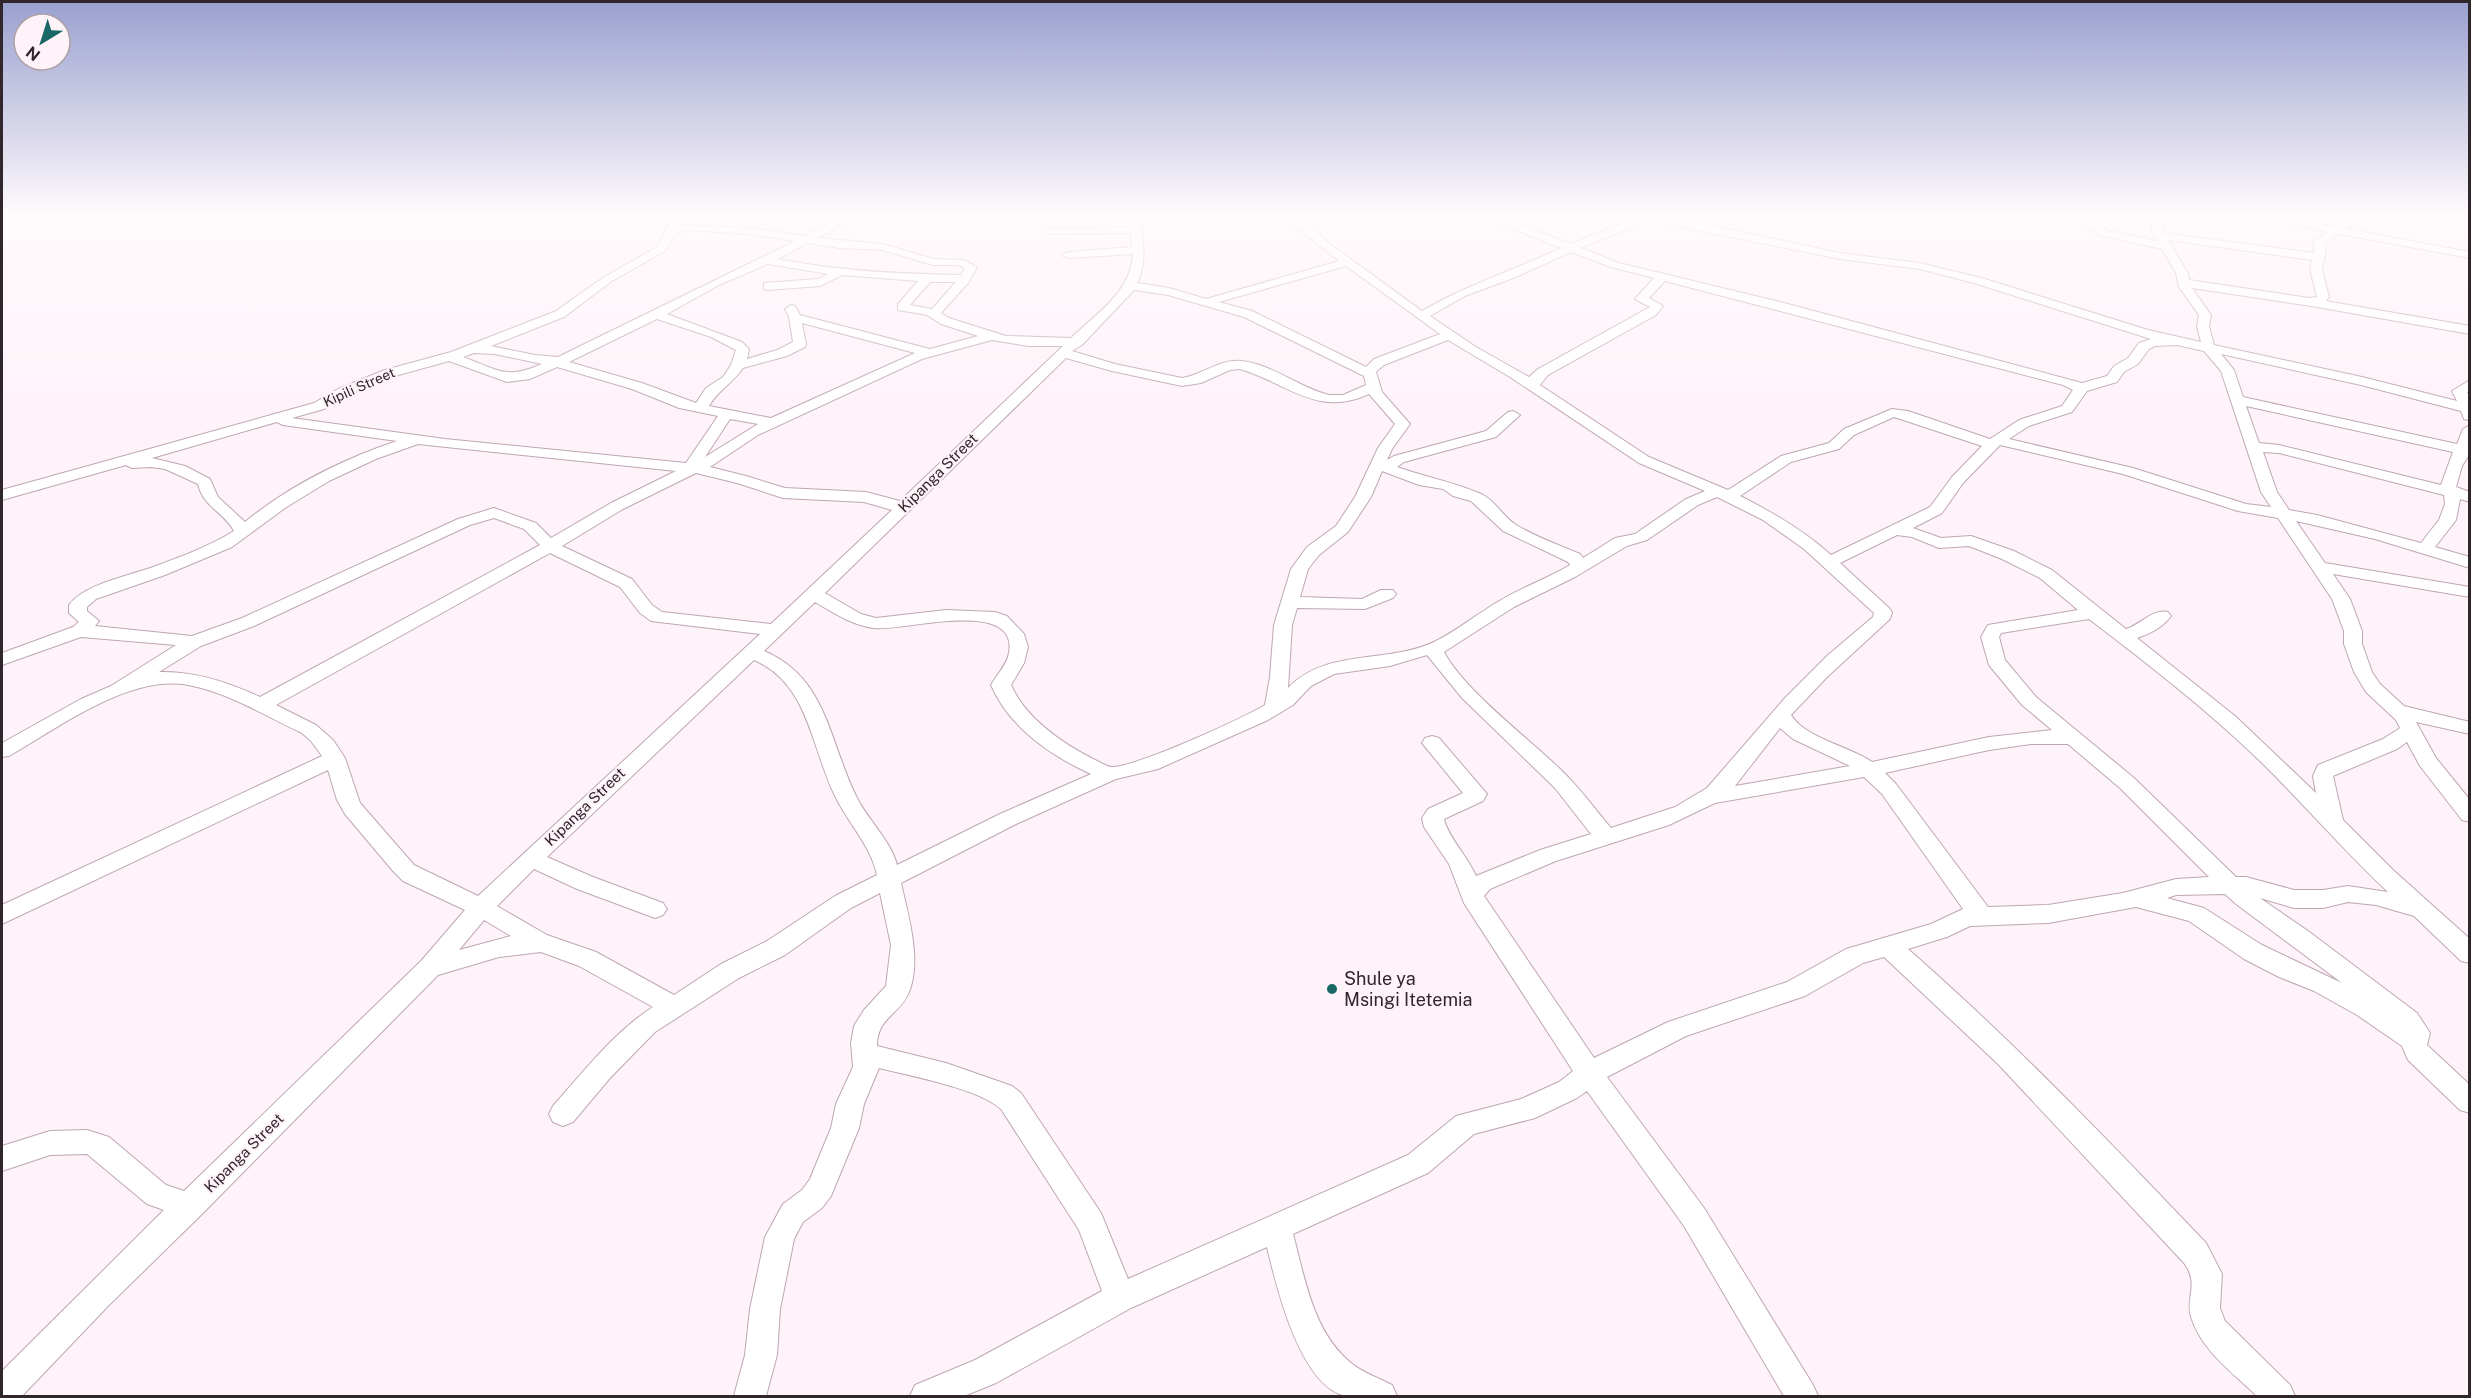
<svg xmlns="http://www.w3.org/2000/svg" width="2471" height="1398" font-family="'Public Sans',sans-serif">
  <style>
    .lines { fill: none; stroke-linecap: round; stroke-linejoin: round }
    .minor-casing { stroke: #bfa6b4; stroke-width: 2 }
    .minor { fill: #fff; fill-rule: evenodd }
    .poi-dot { fill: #196766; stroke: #fef3f9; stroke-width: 2 }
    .labels { text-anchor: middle; stroke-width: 4.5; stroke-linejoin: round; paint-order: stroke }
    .far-street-label { font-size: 14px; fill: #30262c; stroke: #fef3f9 }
    .street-label { font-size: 15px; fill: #30262c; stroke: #fef3f9 }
    .near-poi-label { font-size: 18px; fill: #30262c; stroke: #fef3f9; text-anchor: start }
  </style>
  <rect width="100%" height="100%" fill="#fef3f9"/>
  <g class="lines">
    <defs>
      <path id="minor" d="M674,215h10l-4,10 70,3 54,8 41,-21h14l-42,23 66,6 51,15 30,1 13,7 -9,16 -27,30 8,5 57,18 65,2c26,-25 60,-46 62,-84l-65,4 -6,-3 6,-3 64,-5 -1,-14 -85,1 -5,-3 1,-2 88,-2 -2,-12h10c5,23 10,46 -1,68l32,5 37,11 133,-38 -58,-46h13l9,5 27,24 92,67c44,-26 93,-41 139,-63l-82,-33h15l77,29 71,-29h20l178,38 80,10 65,16 163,51 53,12 -4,-16 2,-11 -20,-28 -3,-14 -14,-24 -62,-14 -30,-20h13l25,16 49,10 -5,-9 -2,-17h10l3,18 151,20v-11l13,-10 -77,-17h24l61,12 22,-12h14l-25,14 124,23v6l-131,-24 -14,9 1,8 -4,18 7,28 -3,4 144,25v8l-159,-28 -119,-18 19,27 -2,11 5,19 148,32 95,24 -5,-10 18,-11v10l-3,2 3,6 -1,22 -5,-1 -3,-8 -100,-26 -140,-31 13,16 9,27 214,47 6,-15 7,-4v28l-8,13 -6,21 14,5v10l-10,-3 -4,21 -21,27 35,10v11l-95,-29 -79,-18 29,42 145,24v10l-137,-23 17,25 12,32v13l10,28 8,12 24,22 66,16v12l-54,-12 20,36 34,42v22l-8,-2 -42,-54 -13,-24 -10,7 -64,27 10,44 50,50 77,69v24l-9,-2 -47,-45 -38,-11 -28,-3 -25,6h-29l-34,-10 48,33 109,82 13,20 -3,12 43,40v28l-10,-3 -52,-50 -6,-14 -45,-31 -43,-24 -35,-14 -35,-18 -55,-38 -53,-14 -88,16 -78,3 -23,11 -39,12c105,92 202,193 298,294l16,31 -2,34 5,13 65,64 5,11h-38c-24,-23 -56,-46 -66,-79 -6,-21 9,-32 -7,-54l-186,-199 -114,-107 -21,6 -58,33 -119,40 -79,41 97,131 109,177 5,11h-34l-100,-170 -97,-135 -10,7 -42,20 -61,16 -46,39 -135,61c12,45 20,98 58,129 12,10 28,15 41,22l5,11c-16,0 -35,2 -51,0 -46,-9 -70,-111 -79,-149l-136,61 -135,75 -32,13h-54l5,-11 60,-25 127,-69 -23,-61 -78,-121c-24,-21 -90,-33 -122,-41l-15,36 -5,24 -28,68 -9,12 -19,14 -9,17 -14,70 -3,46 -11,41h-32l11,-41 5,-46 15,-72 18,-33 19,-14 8,-11 21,-51 5,-24 17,-37 -2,-24 3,-17 10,-16 22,-24 5,-41 -11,-52 -29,15 -66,47 -46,23 -84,54 -45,46 -37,44 -10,4 -10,-4 -4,-8 4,-8c31,-35 61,-74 100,-99l-74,-41 -38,-14 -42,5 -61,18 -237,240 -93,91 -86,90h-20v-25l162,-161 -17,-6 -60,-50 -37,1 -48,16v-25l48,-15 37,-1 22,7 57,48 18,6 237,-230 44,-51 -62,-29 -10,-10 -48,-57 -8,-14 -9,-30 -326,154v-19l320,-149 -11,-15 -9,-8c-35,-16 -71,-39 -109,-47 -60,-15 -133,41 -184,70l-7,1v-14l79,-44 30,-13 65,-41 -95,-8 -79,28v-12l71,-26 6,-5 -10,-9v-8c15,-21 60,-29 84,-38 27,-10 57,-21 81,-36 -10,-19 -31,-24 -36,-47l-33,-15 -14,-2 -19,1 -6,-3 -124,35v-10l312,-87 26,-15 45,-18 66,-18 105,-41 48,-34 53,-30zM1653,218l8,5 179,36 80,10 57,15 174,55 -12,4 -11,15 -14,8 -7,10 -25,7 -298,-80 -165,-40 -38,-15zM689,230l61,4 45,7 -237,116 -23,-2 -44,-9 73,-29 48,-36 53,-30 12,-19zM2168,240l144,20 -2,9 7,28 -8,1 -120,-18 -1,-7zM808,243l31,5 43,2 51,15h25l7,3 -4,7c-61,-1 -123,-4 -183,-16zM1571,252l40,15 43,11 -19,21 15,8 -112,62 -9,8 -53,-30 -46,-31 35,-20 51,-19zM768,264l60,10 -10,5 -54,4v6l4,1 52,-4 22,-11 76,6 -20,23v6l29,5 14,9 37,12 -48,13 -130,-34 -5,-9 -4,-1 -6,4 4,8 4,25 -16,8 -30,9 2,-10 -7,-7 -75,-28 52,-29zM1346,266l94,68 -66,25 -8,8 -114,-56 -33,-9zM1665,281l398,104 10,5 -11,16 -43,14 -29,19 -82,-28 -16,-2 -48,20 -15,14 -48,13 -53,34 -79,-33 -109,-72 8,-10 108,-60 7,-9 -14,-8zM930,282h26l-24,27 -22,-4zM1134,290l34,5 76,22 120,59 2,9 -23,10h-14c-29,-7 -59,-32 -88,-34 -21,-2 -39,14 -59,17l-67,-14 -43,-13 10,-6zM657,319l54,18 25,13 -5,15 -8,12 -17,11 -10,15 -54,-20 -73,-21zM802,323l113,30 -144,65 -62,-12c9,-16 24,-23 34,-38l44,-12 18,-9 1,-3zM992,340l36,6h35l-163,155 -34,-9 -81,-4 -39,-12 -36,-9 48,-32 164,-76zM1448,340l62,37 129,86 66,28 -19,8 -51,35 -20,4 -32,20 -3,-4c-21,-9 -44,-17 -64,-29 -13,-8 -21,-25 -35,-31 -27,-12 -56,-17 -84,-27l7,-5 92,-25 24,-22 -7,-4 -5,1 -22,19 -92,25 -7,4 5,-11 18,-25 -28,-32 -6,-20 8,-7zM2177,345l27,6 17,20 40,121 10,15 -25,-3 -113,-36 -124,-29 20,-13 43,-14 15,-21 30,-9 7,-10 14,-8 11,-15 6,-3zM474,353l21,1 47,10c-37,16 -43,6 -79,-7zM1066,358l46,13 70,15 19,-3 29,-13 10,-1c47,14 77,49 129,25l26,30 -17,24 -23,49 -19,29 -29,21 -16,22 -17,56 -4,52 -5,28c-24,14 -128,62 -153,62 -5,0 -12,-5 -17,-7 -33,-17 -69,-41 -84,-75l13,-22 4,-16 -4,-13 -17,-18 -12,-4 -49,-2 -70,8 -15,-4 -36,-21zM449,361l58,21 23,-3 27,-12 75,22 47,19 39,8 -32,47 -241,-24 -153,-21 32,-9 26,-15 45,-18zM2246,406l207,46 -12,33 -162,-40 -20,-2zM1894,417l88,29 -30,31 -22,30 -99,48c-28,-25 -59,-43 -91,-59l51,-34 48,-13 15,-14zM730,419l28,5 -53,33zM277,422l6,3 114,16c-54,18 -108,45 -152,81l-27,-25 -8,-18 -25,-13 -33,-8zM418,444l258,27 -65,32 -60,35 -15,-15 -42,-15 -36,11 -216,99 -50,18 -97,-10 4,-5 -12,-10v-4l9,-8 69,-24 67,-28 53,-39 44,-27 47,-22zM2000,445l123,29 115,37 40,7 54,81 12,32v13l10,28 12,20 30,28 4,8 -17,11 -65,26 -5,11 3,17 -81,-77 -98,-78c13,-4 26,-11 34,-22l-3,-4c-15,-4 -28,13 -42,17l-74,-59 -38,-19 -43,-15 -30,2 -28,-10 29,-15 21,-30zM2263,452l16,1 165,42 1,9 -6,16 -18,23 -104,-28 -28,-5 -12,-18zM1382,471l37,14 24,4 10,7 18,5 32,30 65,31 2,3c-22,13 -47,22 -69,35 -23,13 -44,31 -67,42 -47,22 -108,6 -146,46l4,-63 5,-17 68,1 28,-11 3,-4 -3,-4h-12l-19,9 -62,-2 8,-28 11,-14 29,-23 23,-35zM696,473l41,10 46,15 81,4 28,8 -121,114 -109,-12 -10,-7 -20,-26 -70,-33 61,-37zM1717,497l46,23 41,29 70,64 -1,4 -45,38 -43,43 -78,90 -32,19 -64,21c-17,-20 -32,-41 -51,-59 -32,-31 -96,-79 -116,-117l70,-45 61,-30 52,-31 20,-6 51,-35zM494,518l30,11 16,16 -280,152c-32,-15 -65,-26 -101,-25l42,-26 53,-20 216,-101zM1897,535l15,2 27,11 30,-2 33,13 38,19 38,32 -90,15 -7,12 8,28 33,40 30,25 -63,7 -117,25c-23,-16 -67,-24 -81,-47l36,-38 63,-58 2,-7 -3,-4 -49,-45zM550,553l70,34 20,26 11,8 109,13 -282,262 -64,-31 -54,-62 -15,-45 -12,-18 -17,-15 -40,-20zM815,602c19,11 36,23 59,26 26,4 145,-32 135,25 -2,12 -12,21 -18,32 18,42 60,71 100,89l-91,40 -103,51c-6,-24 -29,-45 -40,-67 -28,-55 -29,-120 -93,-147zM2089,619c59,45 117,90 170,141 44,43 84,90 129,132l-40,-6 -25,4h-29l-48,-13h-10l-102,-99 -98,-81 -31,-37 -6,-23 2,-4zM1427,655l35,43 93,90 36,46 -51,16 -64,26c-8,-19 -28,-39 -32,-57l39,-18 4,-7 -48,-56 -7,-2 -7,2 -3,5 41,50 -35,16 -6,9 2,9 25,37 15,39 109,168 -14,11 -38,17 -65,17 -48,39 -280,124 -27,-66 -80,-120 -9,-7 -66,-23 -69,-17c0,-29 23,-31 32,-54 13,-31 -1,-78 -8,-109l115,-59 100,-45 42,-10 110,-49 25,-15 18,-19 23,-12 56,-8zM754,660c56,24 57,89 82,138 13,26 35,48 41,77l-42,21 -68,45 -46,23 -47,31 -78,-43 -49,-17 -50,-29 37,-37 43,20 70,26 8,3 8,-3 4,-6 -4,-6 -70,-26 -46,-20zM1780,728l13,11 57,27 -115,20zM2031,744h37l52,44 89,89 -33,2 -53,14 -75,12 -60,2 -92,-123 -11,-11 104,-23zM1864,777l18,17 81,115 -32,15 -85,25 -59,33 -119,40 -74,36 -110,-162 6,-7 66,-28 113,-36 46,-22zM2225,894l11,10 106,79 -80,-38 -58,-37 -37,-10 9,-3zM484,920l27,16 -52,14z
        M2463,215h7v4z"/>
    </defs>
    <!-- minor casing -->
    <use href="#minor" class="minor-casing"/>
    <!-- minor -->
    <use href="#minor" class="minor"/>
  </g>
  <!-- sky -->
  <linearGradient id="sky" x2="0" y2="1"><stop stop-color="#9aa0cf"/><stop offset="0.52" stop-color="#fffafc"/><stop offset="1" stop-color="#fffafc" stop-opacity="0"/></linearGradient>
  <rect width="2471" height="411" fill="url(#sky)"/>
  <!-- markers -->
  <circle class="poi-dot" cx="1332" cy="989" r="6"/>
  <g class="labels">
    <!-- far-street labels -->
    <g class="far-street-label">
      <text transform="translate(359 387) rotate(-24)" y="5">Kipili Street</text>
    </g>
    <!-- street labels -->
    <g class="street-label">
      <text transform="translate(938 473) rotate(-45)" y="5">Kipanga Street</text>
      <text transform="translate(585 807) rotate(-44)" y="5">Kipanga Street</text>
      <text transform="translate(244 1153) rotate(-45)" y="5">Kipanga Street</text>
    </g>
    <!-- near-poi labels -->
    <g class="near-poi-label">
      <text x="1344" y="985">Shule ya<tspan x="1344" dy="21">Msingi Itetemia</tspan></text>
    </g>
  </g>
  <!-- border -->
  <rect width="2471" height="1398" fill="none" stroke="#30262c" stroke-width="6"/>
  <!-- north arrow -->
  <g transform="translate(42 42) rotate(218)"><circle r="28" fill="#fef3f9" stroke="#aca1a7" stroke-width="1.5"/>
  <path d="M0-4.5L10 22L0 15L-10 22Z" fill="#196766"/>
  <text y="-9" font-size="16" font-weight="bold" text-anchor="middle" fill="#30262c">N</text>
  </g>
</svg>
